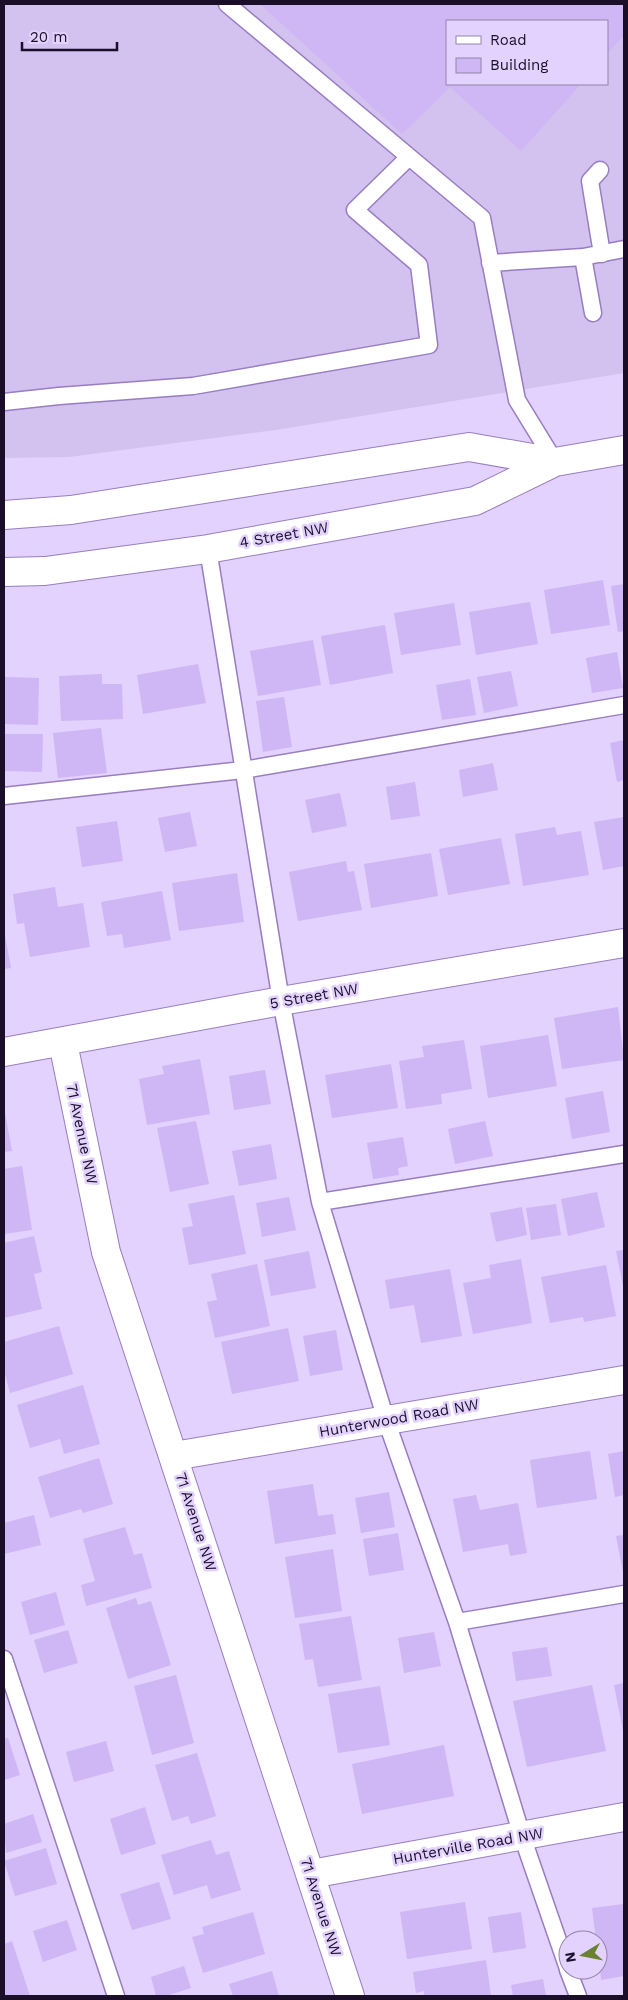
<svg xmlns="http://www.w3.org/2000/svg" width="628" height="2000" font-family="'Work Sans',sans-serif">
  <style>
    .built { fill: #d3c1f0; fill-rule: evenodd }
    .building { fill: #cfb6f4 }
    .lines { fill: none; stroke-linecap: round; stroke-linejoin: round }
    .lane-casing { stroke: #997dc1; stroke-width: 19 }
    .street-casing { stroke: #997dc1; stroke-width: 30 }
    .secondary-casing { stroke: #997dc1; stroke-width: 30 }
    .lane { stroke: #fff; stroke-width: 16 }
    .street { stroke: #fff; stroke-width: 28 }
    .secondary { stroke: #fff; stroke-width: 28 }
    .labels { text-anchor: middle; stroke-width: 5; stroke-linejoin: round; paint-order: stroke }
    .street-label { font-size: 15px; fill: #1a0e28; stroke: #e3d1fe }
  </style>
  <rect width="100%" height="100%" fill="#e3d1fe"/>
  <!-- built -->
  <path class="built" d="M4,4h620v369l-348,57 -207,27 -65,1zM447,21h160v63h-160z"/>
  <!-- building -->
  <path class="building" d="M260,4h364v31l-17,19v-33h-160v63h134l-60,67 -71,-64 -48,47z
    M603,580l7,45 -59,9 -7,-44z
    M624,584v47l-6,1 -7,-46z
    M530,602l8,42 -62,11 -7,-43z
    M454,603l7,42 -60,10 -7,-42z
    M385,625l8,48 -63,12 -9,-49z
    M313,640l8,45 -63,11 -8,-45z
    M617,652l6,36 -31,5 -6,-35z
    M198,664l8,39 -63,11 -6,-39z
    M511,671l7,35 -34,7 -7,-36z
    M102,674v10h20l1,35 -62,2 -2,-45z
    M4,677l35,1 -1,47 -34,-1z
    M470,679l6,36 -34,5 -6,-35z
    M284,697l8,50 -29,5 -7,-51z
    M101,728l6,45 -49,5 -5,-45z
    M5,734h38l-1,38 -37,-1z
    M624,740v40l-7,2 -7,-39z
    M493,763l5,27 -35,7 -4,-27z
    M415,782l5,34 -29,4 -5,-33z
    M340,793l7,33 -35,7 -7,-33z
    M190,812l7,34 -32,6 -7,-34z
    M624,817v49l-21,4 -9,-48z
    M117,821l6,40 -41,6 -6,-40z
    M555,827l2,8 24,-4 8,44 -66,11 -8,-52z
    M501,838l9,46 -62,11 -9,-46z
    M431,853l7,43 -67,12 -7,-44z
    M346,861l2,11 6,-1 8,39 -64,11 -9,-49z
    M237,873l7,49 -65,9 -7,-48z
    M55,887l3,20 25,-4 7,44 -60,10 -6,-34 -7,1 -4,-30z
    M162,891l9,49 -47,8 -2,-14 -15,2 -6,-34z
    M4,930l7,38 -7,1z
    M618,1007l6,53 -62,9 -8,-51z
    M548,1035l9,51 -69,12 -8,-52z
    M464,1040l8,49 -31,5 1,10 -36,5 -7,-48 25,-4 -2,-11z
    M200,1059l10,55 -63,11 -8,-46 25,-5 -2,-8z
    M391,1064l7,44 -66,10 -7,-43z
    M265,1070l6,34 -37,6 -5,-34z
    M603,1091l7,41 -38,7 -7,-41z
    M4,1107l8,44 -8,1z
    M196,1121l13,63 -39,8 -13,-64z
    M485,1121l8,35 -38,8 -7,-35z
    M403,1137l5,29 -10,2 1,7 -26,4 -6,-36z
    M271,1144l6,35 -38,7 -7,-35z
    M22,1166l10,64 -28,4v-65z
    M597,1192l8,35 -37,9 -7,-37z
    M234,1195l12,59 -57,11 -7,-37 11,-2 -5,-22z
    M289,1197l7,33 -34,7 -6,-34z
    M556,1204l5,31 -30,5 -5,-32z
    M522,1207l5,28 -31,7 -6,-29z
    M34,1236l8,36 -8,2 8,35 -38,9v-75z
    M624,1250v36h-1l-7,-35z
    M309,1251l7,37 -45,8 -7,-36z
    M521,1259l11,64 -59,11 -10,-51 28,-5 -2,-13z
    M257,1264l13,62 -55,12 -8,-36 10,-2 -6,-26z
    M606,1265l10,51 -32,6 -1,-5 -33,6 -9,-46z
    M450,1269l12,67 -41,7 -7,-38 -24,4 -5,-29z
    M59,1326l14,48 -63,19 -6,-23v-28z
    M288,1328l11,53 -67,13 -11,-52z
    M336,1330l7,40 -33,6 -7,-40z
    M83,1385l17,59 -36,10 -4,-15 -30,9 -13,-43z
    M590,1451l7,48 -60,9 -7,-48z
    M624,1451v44l-9,2 -7,-43z
    M99,1458l14,46 -30,9 -2,-4 -31,9 -12,-41z
    M313,1484l5,32 15,-2 3,20 -61,10 -8,-53z
    M389,1492l6,35 -34,6 -6,-35z
    M476,1495l4,15 38,-7 9,50 -17,3 -2,-12 -45,8 -10,-53z
    M34,1515l7,30 -37,9v-31z
    M125,1527l9,28 8,-2 10,35 -66,18 -5,-21 14,-4 -12,-42z
    M398,1533l6,37 -35,6 -6,-37z
    M624,1535v37h-1l-7,-36z
    M333,1549l9,62 -47,7 -10,-61z
    M56,1592l9,33 -35,10 -9,-33z
    M136,1598l2,7 13,-4 20,64 -43,14 -22,-71z
    M351,1616l11,64 -44,7 -5,-28 -8,1 -6,-36z
    M68,1630l10,33 -34,10 -10,-33z
    M434,1632l7,34 -37,7 -6,-35z
    M547,1647l5,29 -36,5 -4,-29z
    M176,1675l18,68 -42,12 -18,-69z
    M624,1683v48h-1l-9,-46z
    M592,1685l14,66 -79,16 -14,-66z
    M380,1686l10,59 -52,8 -10,-59z
    M8,1738l12,37 -16,5v-41z
    M106,1741l8,30 -40,11 -8,-30z
    M444,1745l10,51 -92,18 -10,-50z
    M197,1753l19,63 -25,8 -3,-8 -16,5 -17,-56z
    M145,1807l11,37 -35,11 -11,-36z
    M33,1814l9,28 -36,11 -2,-29z
    M211,1840l5,15 13,-4 12,39 -30,9 -4,-14 -33,10 -13,-40z
    M46,1848l11,36 -42,12 -11,-35z
    M159,1882l12,37 -39,11 -12,-36z
    M465,1902l7,47 -65,10 -7,-47z
    M624,1904v72l-23,4 -3,-40h-2l-4,-32z
    M253,1912l12,42 -62,19 -11,-36 12,-3 -2,-7z
    M521,1912l5,36 -33,5 -5,-36z
    M67,1920l10,30 -34,12 -10,-31z
    M12,1941l18,55h-26v-52z
    M486,1960l5,36h-67v-5l-8,2 -3,-21z
    M184,1966l7,22 -25,8h-10l-5,-19z
    M272,1971l7,25h-46l-4,-12z
    M543,1979l3,17h-33l-2,-11z"/>
  <g class="lines">
    <defs>
      <path id="lane" d="M227,4l255,214 35,182 38,62
        M600,170l-10,11 12,73
        M583,257l10,56
        M490,263l93,-6 41,-8
        M4,402l55,-6 134,-10 236,-41 -10,-80 -64,-55 54,-53
        M208,549l73,452 39,201 66,218 71,202 65,214 46,133
        M4,796l239,-26 381,-65
        M320,1202l304,-48
        M457,1622l167,-28
        M4,1659l112,337
        M568,1970l10,26"/>
      <path id="street" d="M63,1043l43,209 244,744
        M4,1052l277,-51 343,-58
        M174,1456l450,-76
        M311,1874l313,-57"/>
      <path id="secondary" d="M4,515l67,-5 398,-63 86,15
        M4,572l41,-1 163,-22 267,-48 80,-39 69,-12"/>
    </defs>
    <!-- lane casing -->
    <use href="#lane" class="lane-casing"/>
    <!-- street casing -->
    <use href="#street" class="street-casing"/>
    <!-- secondary casing -->
    <use href="#secondary" class="secondary-casing"/>
    <!-- lane -->
    <use href="#lane" class="lane"/>
    <!-- street -->
    <use href="#street" class="street"/>
    <!-- secondary -->
    <use href="#secondary" class="secondary"/>
  </g>
  <g class="labels">
    <!-- street labels -->
    <g class="street-label">
      <text transform="translate(284 535) rotate(-10)" y="5">4 Street NW</text>
      <text transform="translate(314 996) rotate(-10)" y="5">5 Street NW</text>
      <text transform="translate(82 1134) rotate(78)" y="5">71 Avenue NW</text>
      <text transform="translate(399 1418) rotate(-10)" y="5">Hunterwood Road NW</text>
      <text transform="translate(196 1522) rotate(72)" y="5">71 Avenue NW</text>
      <text transform="translate(468 1846) rotate(-10)" y="5">Hunterville Road NW</text>
      <text transform="translate(321 1907) rotate(72)" y="5">71 Avenue NW</text>
    </g>
  </g>
  <!-- border -->
  <rect width="628" height="2000" fill="none" stroke="#1a0e28" stroke-width="10"/>
  <!-- legend -->
  <rect x="446" y="20" width="162" height="65" fill="#e3d1fe" stroke="#9383a8"/>
  <rect x="456" y="36" width="25" height="8" fill="#ffffff" stroke="#9383a8"/>
  <text x="490" y="45" font-size="15" fill="#1a0e28">Road</text>
  <rect x="456" y="58" width="25" height="15" fill="#cfb6f4" stroke="#9383a8"/>
  <text x="490" y="70" font-size="15" fill="#1a0e28">Building</text>
  <!-- north arrow -->
  <g transform="translate(583 1955) rotate(260)"><circle r="24" fill="#e3d1fe" stroke="#9383a8"/>
  <path d="M0-4L9 19L0 12L-9 19Z" fill="#6b8132"/>
  <text y="-8" font-size="14" font-weight="bold" text-anchor="middle" fill="#1a0e28">N</text>
  </g>
  <!-- scale -->
  <path d="M22 42v8h95v-8" fill="none" stroke="#1a0e28" stroke-width="2.5"/>
  <text x="30" y="42" font-size="15" fill="#1a0e28" stroke="#e3d1fe" stroke-width="4" paint-order="stroke">20 m</text>
</svg>
